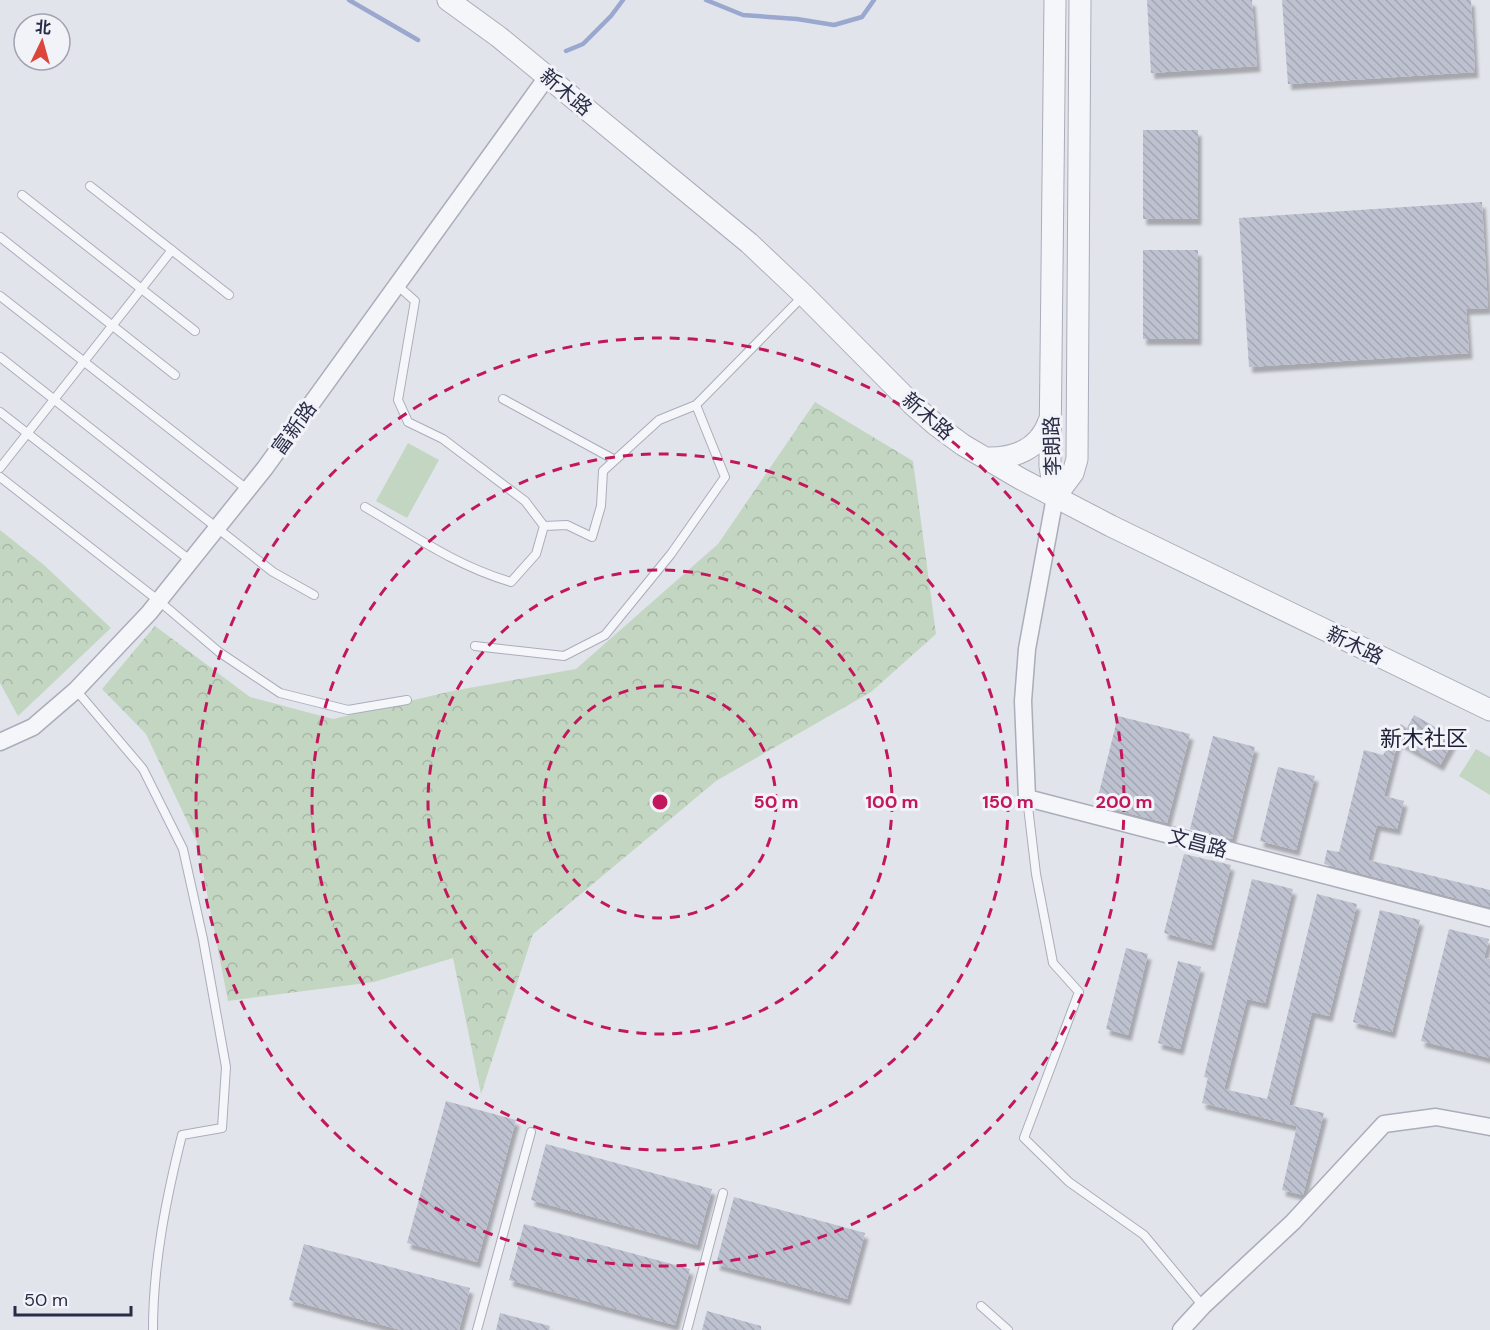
<svg xmlns="http://www.w3.org/2000/svg" width="1490" height="1330" font-family="'DM Sans','Noto Sans SC',sans-serif">
  <style>
    .forest { fill: url(#forest-crowns) }
    .park { fill: #c3d6c2 }
    .lines { fill: none; stroke-linecap: round; stroke-linejoin: round }
    .stream { stroke: #9aa8cf; stroke-width: 4.5 }
    .building { fill: url(#building-back-hatch); filter: url(#shadow) }
    .service-casing { stroke: #aaadba; stroke-width: 10 }
    .minor-casing { stroke: #aaadba; stroke-width: 19 }
    .tertiary-casing { stroke: #aaadba; stroke-width: 23 }
    .service { stroke: #f5f6f9; stroke-width: 8 }
    .minor { stroke: #f5f6f9; stroke-width: 16 }
    .tertiary { stroke: #f5f6f9; stroke-width: 21 }
    .ring { fill: none; stroke: #c2185b; stroke-width: 3; stroke-dasharray: 10 8 }
    .labels { text-anchor: middle; stroke-width: 6; stroke-linejoin: round; paint-order: stroke }
    .street-label { font-size: 20px; fill: #282c46; stroke: #f2f3f9 }
    .quarter-label { font-size: 22px; fill: #1a1e36; stroke: #f2f3f9 }
    .centre { fill: #c2185b; stroke: #f2f3f9; stroke-width: 3 }
    .ring-label { font-size: 18px; text-anchor: middle; font-weight: bold; fill: #c2185b; stroke: #f2f3f9; stroke-width: 6; stroke-linejoin: round; paint-order: stroke }
  </style>
  <defs>
    <pattern id="forest-crowns" width="20" height="18" patternUnits="userSpaceOnUse" patternTransform="scale(1.5)"><rect width="20" height="18" fill="#c3d6c2"/><path d="M2 6a3 3 0 1 1 6 0M12 15a3 3 0 1 1 6 0" fill="none" stroke="#a8b8a8"/></pattern>
    <pattern id="building-back-hatch" width="6" height="6" patternUnits="userSpaceOnUse" patternTransform="scale(1.5)"><rect width="6" height="6" fill="#bec1cf"/><path d="M-1 5l2 2M0 0l6 6M5-1l2 2" fill="none" stroke="#a3a6b3"/></pattern>
    <filter id="shadow"><feDropShadow dx="3.5" dy="6" stdDeviation="1.5" flood-color="#0004"/></filter>
  </defs>
  <rect width="100%" height="100%" fill="#e2e4ec"/>
  <!-- forest -->
  <path class="forest" d="M815,402l98,59 23,173 -65,58 -155,89 -183,153 -52,160 -28,-136 -79,24 -146,19 -31,-159 -51,-108 -44,-45 53,-63 95,71 83,22 119,-28 124,-22 142,-125z
    M0,530l44,35 67,63 -93,88 -18,-33z"/>
  <!-- park -->
  <path class="park" d="M408,443l31,17 -32,58 -31,-17z
    M1476,749l14,8v38l-31,-19z"/>
  <g class="lines">
    <!-- stream -->
    <path class="stream" d="M349,0l69,40
      M706,0l37,15 54,4 37,6 28,-8 12,-17
      M566,51l17,-7 28,-28 12,-16"/>
  </g>
  <!-- building -->
  <path class="building" d="M1147,0h105l5,66 -106,7z
    M1282,0h189l4,72 -187,12z
    M1143,130h55v89h-55z
    M1482,202l6,106 -22,1 3,44 -220,14 -10,-149z
    M1143,250h55v89h-55z
    M1414,715l41,23 -15,27 -42,-24 -14,55 20,5 -7,28 -20,-4 -9,35 122,30v17l-166,-43 3,-14 12,2 25,-102 19,5 18,-31 6,4z
    M1118,716l72,18 -23,89 -71,-18z
    M1213,736l42,11 -23,92 -42,-10z
    M1278,767l37,9 -19,74 -36,-9z
    M1184,854l47,11 -20,80 -47,-12z
    M1252,879l41,10 -28,114 -18,-4 -23,90 43,10 50,-205 40,10 -28,112 -17,-4 -23,93 35,8 -21,82 -21,-5 15,-64 -95,-23 6,-25 -4,-1z
    M1380,910l40,10 -28,112 -39,-10z
    M1449,929l40,10 -5,19 6,1v99l-69,-17z
    M1126,948l22,6 -20,81 -22,-6z
    M1178,961l23,6 -21,82 -22,-6z
    M446,1101l70,19 -39,142 -70,-19z
    M546,1144l166,45 -15,56 -166,-45z
    M734,1197l131,36 -18,66 -131,-35z
    M524,1224l166,45 -15,56 -166,-45z
    M304,1244l166,44 -11,42h-58l-112,-30z
    M707,1311l54,15v4h-59z
    M500,1313l50,13 -1,4h-53z"/>
  <g class="lines">
    <defs>
      <path id="service" d="M90,186l139,109
        M22,195l173,136
        M0,237l175,138
        M397,285l18,16 -17,99 10,22 35,17 82,62 19,25
        M0,296l248,194
        M0,357l273,215 41,23
        M503,399l112,61
        M0,412l191,149
        M0,468l172,-218
        M0,477l159,124 60,51 61,41 68,17 59,-10
        M365,507c50,29 89,58 146,75l25,-28 8,-28 23,-1 25,12 9,-31 2,-35 56,-51 37,-15
        M475,646l89,10 41,-21 66,-81 54,-77 -29,-72 108,-110
        M76,690l67,79 40,80 20,90 23,128 -4,61 -40,7c-16,64 -29,129 -29,195
        M1027,798l9,76 17,89 26,29 -55,146 45,44 75,53 59,71
        M981,1306l27,24
        M477,1330l54,-198
        M687,1330l36,-137"/>
      <path id="minor" d="M1055,497l-28,152 -4,52 4,97 463,120
        M0,742l33,-15 43,-37 73,-77 116,-145 282,-391
        M1181,1330l22,-24 90,-84 91,-98 52,-7 54,10"/>
      <path id="tertiary" d="M448,0l51,37 250,206 55,52 108,109 24,21 27,20 58,34 90,47 379,184
        M985,458c29,1 54,-8 64,-37
        M1055,497l18,-24 4,-14 3,-459
        M1055,497l-5,-31v-16l5,-450"/>
    </defs>
    <!-- service casing -->
    <use href="#service" class="service-casing"/>
    <!-- minor casing -->
    <use href="#minor" class="minor-casing"/>
    <!-- tertiary casing -->
    <use href="#tertiary" class="tertiary-casing"/>
    <!-- service -->
    <use href="#service" class="service"/>
    <!-- minor -->
    <use href="#minor" class="minor"/>
    <!-- tertiary -->
    <use href="#tertiary" class="tertiary"/>
  </g>
  <!-- distance rings -->
  <g class="ring">
    <circle cx="660" cy="802" r="116"/>
    <circle cx="660" cy="802" r="232"/>
    <circle cx="660" cy="802" r="348"/>
    <circle cx="660" cy="802" r="464"/>
  </g>
  <g class="labels">
    <!-- street labels -->
    <g class="street-label">
      <text transform="translate(566 92) rotate(40)" y="7">新木路</text>
      <text transform="translate(928 416) rotate(41)" y="7">新木路</text>
      <text transform="translate(294 428) rotate(-54)" y="7">富新路</text>
      <text transform="translate(1052 446) rotate(-92)" y="7">李朗路</text>
      <text transform="translate(1355 645) rotate(26)" y="7">新木路</text>
      <text transform="translate(1198 843) rotate(15)" y="7">文昌路</text>
    </g>
    <!-- quarter labels -->
    <g class="quarter-label">
      <text x="1424" y="746">新木社区</text>
    </g>
  </g>
  <circle cx="660" cy="802" r="9" class="centre"/>
  <g class="ring-label">
    <text x="776" y="808">50 m</text>
    <text x="892" y="808">100 m</text>
    <text x="1008" y="808">150 m</text>
    <text x="1124" y="808">200 m</text>
  </g>
  <!-- north arrow -->
  <g transform="translate(42 42) rotate(5)"><circle r="28" fill="#f2f3f9" stroke="#a1a3b1" stroke-width="1.5"/>
  <path d="M0-4.5L10 22L0 15L-10 22Z" fill="#dc453c"/>
  <text y="-9" font-size="16" font-weight="bold" text-anchor="middle" fill="#282c46">北</text>
  </g>
  <!-- scale -->
  <path d="M15 1306v9h116v-9" fill="none" stroke="#282c46" stroke-width="3"/>
  <text x="24" y="1306" font-size="18" fill="#282c46" stroke="#f2f3f9" stroke-width="4.5" paint-order="stroke">50 m</text>
</svg>
